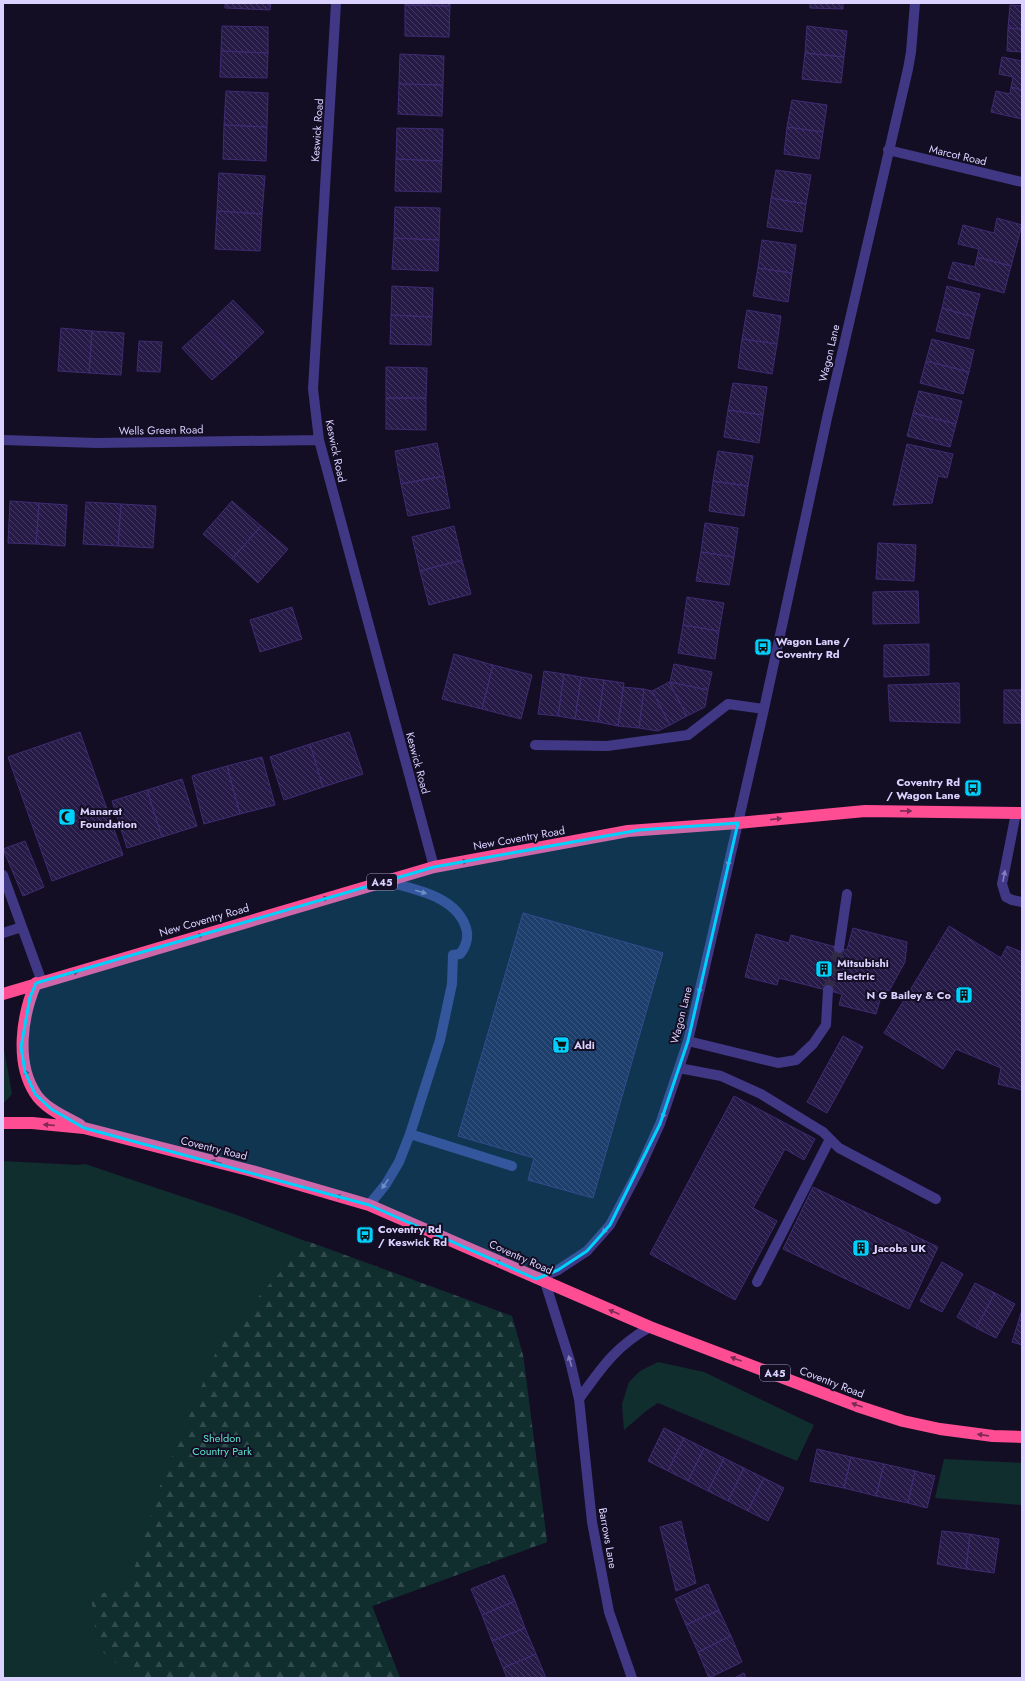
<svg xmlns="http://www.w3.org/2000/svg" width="1025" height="1681" font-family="Jost,sans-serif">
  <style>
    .green { fill: #112e2f }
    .forest { fill: url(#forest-firs) }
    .building { fill: url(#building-back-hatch); stroke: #3f2b73 }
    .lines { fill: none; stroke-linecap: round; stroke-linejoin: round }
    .minor-tunnel { stroke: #322b46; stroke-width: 10; stroke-dasharray: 10 5; stroke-linecap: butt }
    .minor { stroke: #413885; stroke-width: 10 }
    .highway { stroke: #ff4d94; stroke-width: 12 }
    .oneway { fill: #7e2a57 }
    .oneway2 { fill: #867dbc }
    .marked { fill: #00d0fd; fill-opacity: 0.2; stroke: #00d0fd; stroke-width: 3; stroke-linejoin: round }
    .labels { text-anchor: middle; stroke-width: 4; stroke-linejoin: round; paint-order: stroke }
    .shield { fill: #140e25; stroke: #9f97be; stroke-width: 1 }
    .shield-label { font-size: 10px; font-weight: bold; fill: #dbd2ff }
    .street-label { font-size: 11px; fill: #dbd2ff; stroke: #140e25 }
    .poi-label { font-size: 11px; font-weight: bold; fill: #dbd2ff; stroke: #140e25; text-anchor: start }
    .park-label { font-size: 11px; fill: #5be2cb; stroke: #140e25 }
  </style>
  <defs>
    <pattern id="forest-firs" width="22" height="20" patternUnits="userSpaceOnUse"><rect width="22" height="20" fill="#112e2f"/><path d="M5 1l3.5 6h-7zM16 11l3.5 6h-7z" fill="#334b4e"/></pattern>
    <pattern id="building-back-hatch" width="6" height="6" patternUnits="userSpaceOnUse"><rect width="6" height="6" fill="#261a46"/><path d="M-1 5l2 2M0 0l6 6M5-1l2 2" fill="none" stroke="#453a62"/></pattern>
  </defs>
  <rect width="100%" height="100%" fill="#140e25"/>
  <!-- green -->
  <path class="green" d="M3,1044l9,50 -9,10z
    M3,1161l75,4 7,-1 149,50 179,68 110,73 24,187 -175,64 28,72h-397z
    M658,1362l46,10 110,53 -17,36 -139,-58 -12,8 -22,19 -2,-26 7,-22 11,-11z
    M944,1459l78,4v42l-87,-7z"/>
  <!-- forest -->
  <path class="forest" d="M307,1241l205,75 11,39 24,187 -175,64 28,72h-266l-36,-30 -7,-51 38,-12 31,-99 61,-146z"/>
  <!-- building -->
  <path class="building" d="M225,3h46l-1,7 -45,-2z
    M405,3h45v3l-45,-1z
    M810,3h33v6l-33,-1z
    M405,5l45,1 -1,31 -44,-1z
    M1010,5l12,1v23l-14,-1z
    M222,26l46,1v26l-47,-2z
    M807,26l40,5 -3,26 -39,-4z
    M1008,28l14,1v23l-15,-1z
    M221,51l47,2 -1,25 -47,-1z
    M805,53l39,4 -3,26 -39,-4z
    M400,54l44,2 -1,29 -44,-1z
    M1002,57l20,4v29l-11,-3 2,-10 -14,-3z
    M399,84l44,1 -1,31 -44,-2z
    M1011,87l11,3v29l-31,-7 5,-21 14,3z
    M226,91l42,2 -1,34 -43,-2z
    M792,100l35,5 -4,27 -36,-5z
    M224,125l43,2 -1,34 -43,-2z
    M787,127l36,5 -4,27 -35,-5z
    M397,128l46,1 -1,32 -46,-2z
    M396,159l46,2 -1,31 -46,-1z
    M776,170l35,5 -5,29 -35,-6z
    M219,173l46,3 -3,38 -45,-3z
    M771,198l35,6 -4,28 -35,-5z
    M395,207l45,1 -1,32 -45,-2z
    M217,211l45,3 -2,37 -45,-2z
    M997,218l25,7 -11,41 -34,-9 2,-8 -21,-5 5,-19 31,8z
    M394,238l45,2 -1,31 -46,-2z
    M762,240l34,5 -4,28 -34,-5z
    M977,257l34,9 -7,27 -56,-15 5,-16 22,5z
    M758,268l34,5 -4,29 -35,-6z
    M392,286l41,2 -1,29 -41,-2z
    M947,286l33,8 -6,23 -32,-9z
    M233,300l31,32 -27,26 -31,-32z
    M942,308l32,9 -5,22 -33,-8z
    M747,310l34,6 -4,28 -35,-5z
    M391,315l41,2 -1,28 -41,-1z
    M206,326l31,32 -25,22 -30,-32z
    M61,328l31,3 -3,42 -31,-2z
    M92,331l32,2 -3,42 -32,-2z
    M742,339l35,5 -5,30 -34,-6z
    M932,339l42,11 -5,22 -43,-11z
    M139,341l23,1 -2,30 -23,-1z
    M926,361l43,11 -6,22 -43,-11z
    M386,367l41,1 -1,30h-40z
    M733,383l34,4 -4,28 -35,-5z
    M919,391l43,10 -6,23 -43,-11z
    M386,398h40v32l-40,-1z
    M728,410l35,5 -4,28 -35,-6z
    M913,413l43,11 -6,23 -43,-11z
    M437,443l7,33 -43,8 -6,-33z
    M907,444l46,10 -6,24 -9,-2 -6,27 -39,2z
    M718,451l35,5 -5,30 -35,-5z
    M444,476l6,32 -42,8 -7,-32z
    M713,481l35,5 -4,30 -35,-5z
    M10,501l29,2 -3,41 -28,-1z
    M232,501l29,25 -29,33 -29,-25z
    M86,502l35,2 -3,42 -35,-2z
    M39,503l28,2 -2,41 -29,-2z
    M121,504l35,2 -3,42 -35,-2z
    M705,523l33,5 -4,29 -33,-5z
    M261,526l27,23 -30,34 -26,-24z
    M454,526l8,34 -42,11 -8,-34z
    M878,543l38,2 -2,36 -38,-2z
    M701,552l33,5 -5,28 -33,-4z
    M462,560l9,34 -42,11 -9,-34z
    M918,591l1,32 -46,1v-32z
    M687,597l37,6 -5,28 -36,-6z
    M292,607l10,32 -42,13 -10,-32z
    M683,625l36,6 -4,28 -37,-6z
    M929,644v31l-45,2v-32z
    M454,654l39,11 -11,44 -40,-10z
    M674,664l38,8 -4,18 -38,-8z
    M493,665l39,10 -11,44 -39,-10z
    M544,671l20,3 -6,42 -20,-2z
    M564,674l17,3 -6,42 -17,-3z
    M581,677l23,3 -6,42 -23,-3z
    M604,680l20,3 -6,43 -20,-4z
    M669,682l18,34 -17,9 -18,-34z
    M669,682l39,8 -3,17 -18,9z
    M959,683l1,40 -70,-2 -2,-36z
    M623,687l21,2 -5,39 -21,-2z
    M644,689l8,2 18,34 -12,6 -19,-3z
    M1004,690h18v33h-18z
    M80,732l43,123 -71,26 -44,-124z
    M349,732l14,42 -40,13 -13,-43z
    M310,744l13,43 -39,13 -14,-43z
    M262,757l13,48 -35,9 -13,-48z
    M227,766l13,48 -36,10 -12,-48z
    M182,779l15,47 -35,11 -15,-47z
    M147,790l15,47 -35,11 -15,-47z
    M25,841l19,46 -21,9 -20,-47z
    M523,913l140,40 -70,245 -65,-18 6,-22 -76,-22z
    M949,926l52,32 6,-12 15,6v138l-24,-6 3,-16 -45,-19 -13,20 -59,-36z
    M853,928l54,14 -2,20 -16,29 -6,-1 -7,24 -37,-9 3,-11 -63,-16 -2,7 -32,-8 11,-43 33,9 2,-8 56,15z
    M843,1036l20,11 -36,66 -20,-11z
    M734,1096l81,43 -11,21 -19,-11 -32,59 24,13 -42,79 -85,-46z
    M813,1187l125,60 -29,62 -126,-60z
    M942,1262l21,12 -21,38 -22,-11z
    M975,1283l20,10 -19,35 -19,-11z
    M995,1293l20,11 -19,34 -20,-10z
    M1022,1310v35l-10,-3z
    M664,1428l20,10 -16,33 -20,-10z
    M684,1438l20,10 -16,33 -20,-10z
    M704,1448l20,10 -16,33 -20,-10z
    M817,1449l34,8 -7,31 -34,-7z
    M851,1457l33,7 -8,32 -32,-8z
    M724,1458l20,10 -16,33 -20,-10z
    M884,1464l31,7 -7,32 -32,-7z
    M744,1468l20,10 -16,33 -20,-10z
    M915,1471l20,5 -8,32 -19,-5z
    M764,1478l20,10 -16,33 -20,-10z
    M681,1521l15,62 -20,8 -16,-64z
    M942,1531l28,3 -4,35 -29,-5z
    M970,1534l29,5 -5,34 -28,-4z
    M504,1575l11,26 -33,14 -11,-26z
    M708,1584l11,26 -33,15 -11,-26z
    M515,1601l10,27 -33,13 -10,-26z
    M719,1610l12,26 -33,16 -12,-27z
    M525,1628l11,26 -33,14 -11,-27z
    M731,1636l11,26 -33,16 -11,-26z
    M536,1654l10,24h-39l-4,-10z
    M744,1673l2,5h-12z"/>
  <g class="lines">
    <!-- minor-tunnel -->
    <path class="minor-tunnel" d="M828,990l11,-42"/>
    <!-- minor -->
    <path class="minor" d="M336,3l-23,386 6,51 115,427
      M888,150l134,32
      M3,440l94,3 222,-3
      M535,745l72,1 81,-11 40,-31 36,5
      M1016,813l-14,71 4,13 6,3 10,2
      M3,875l39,107
      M3,933l19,-6
      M839,948l8,-54
      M688,1041l90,22 18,-3 17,-16 13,-19 2,-35
      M679,1068l42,8 40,18 62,38 16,16 97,51
      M410,1134l102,32
      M369,1205l17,-21 13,-22 11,-28 30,-94 12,-56 1,-29 7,-1c6,-7 9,-17 6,-26 -10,-33 -54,-39 -82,-47
      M536,1279l22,-9 29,-19 23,-26 29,-55 21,-46 19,-56 9,-27 31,-135 45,-197 63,-291 81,-349 3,-17 4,-49
      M545,1282l25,79 9,38 13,123 17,90 23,66
      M757,1282l73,-143
      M579,1399c23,-32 36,-52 71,-72"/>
    <!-- highway -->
    <path class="highway" d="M36,983c-14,32 -21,79 -1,110 9,15 30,24 45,32
      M3,994l431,-127 194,-36 110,-8 127,-12 157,2
      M3,1123h29l52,5 168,43 117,34 281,122 207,79 46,15 37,8 53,7 29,1"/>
  </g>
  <!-- one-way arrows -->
  <defs><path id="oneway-solid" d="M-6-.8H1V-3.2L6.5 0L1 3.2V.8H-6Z"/></defs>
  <g class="oneway">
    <use href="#oneway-solid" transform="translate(906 811) rotate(1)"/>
    <use href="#oneway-solid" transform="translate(776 819) rotate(-6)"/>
    <use href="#oneway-solid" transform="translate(462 862) rotate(-10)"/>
    <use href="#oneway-solid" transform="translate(323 899) rotate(-16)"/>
    <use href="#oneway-solid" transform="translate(198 936) rotate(-16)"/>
    <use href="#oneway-solid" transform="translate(73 973) rotate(-16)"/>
    <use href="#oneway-solid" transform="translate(27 1075) rotate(-110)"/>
    <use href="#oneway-solid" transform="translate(49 1125) rotate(-175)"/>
    <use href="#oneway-solid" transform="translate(216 1162) rotate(-166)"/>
    <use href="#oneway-solid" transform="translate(341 1197) rotate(-164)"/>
    <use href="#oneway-solid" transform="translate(500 1263) rotate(-156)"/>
    <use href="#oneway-solid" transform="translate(614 1312) rotate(-157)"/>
    <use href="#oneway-solid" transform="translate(736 1359) rotate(-160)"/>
    <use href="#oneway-solid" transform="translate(857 1405) rotate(-160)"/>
    <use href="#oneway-solid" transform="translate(983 1435) rotate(-172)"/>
  </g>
  <g class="oneway2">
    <use href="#oneway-solid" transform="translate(729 861) rotate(103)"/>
    <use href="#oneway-solid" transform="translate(1004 876) rotate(-79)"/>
    <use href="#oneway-solid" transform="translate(421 892) rotate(16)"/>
    <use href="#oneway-solid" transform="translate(700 988) rotate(103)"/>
    <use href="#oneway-solid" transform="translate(664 1113) rotate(109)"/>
    <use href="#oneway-solid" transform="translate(385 1184) rotate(125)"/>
    <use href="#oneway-solid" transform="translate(606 1229) rotate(130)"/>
    <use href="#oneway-solid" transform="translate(570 1361) rotate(-106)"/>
  </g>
  <!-- marked area -->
  <path class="marked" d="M738,823l-50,218 -28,83 -50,101 -23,26 -29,19 -22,9 -167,-74 -285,-77 -33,-19 -16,-15 -10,-22 -4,-25 9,-50 6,-14 398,-116 205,-37z"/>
  <!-- icons -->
  <defs>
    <symbol id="bus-square" viewBox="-11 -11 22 22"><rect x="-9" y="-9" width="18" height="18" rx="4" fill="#00d0fd" stroke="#140e25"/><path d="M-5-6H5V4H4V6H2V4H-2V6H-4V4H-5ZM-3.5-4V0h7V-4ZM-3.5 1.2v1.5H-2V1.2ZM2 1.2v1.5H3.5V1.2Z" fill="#111"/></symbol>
    <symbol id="mosque-square" viewBox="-11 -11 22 22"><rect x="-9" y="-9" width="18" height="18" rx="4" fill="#00d0fd" stroke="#140e25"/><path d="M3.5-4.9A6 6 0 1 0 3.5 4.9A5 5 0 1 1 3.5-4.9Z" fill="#111"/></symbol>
    <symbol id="building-square" viewBox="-11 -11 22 22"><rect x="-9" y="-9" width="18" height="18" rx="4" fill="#00d0fd" stroke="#140e25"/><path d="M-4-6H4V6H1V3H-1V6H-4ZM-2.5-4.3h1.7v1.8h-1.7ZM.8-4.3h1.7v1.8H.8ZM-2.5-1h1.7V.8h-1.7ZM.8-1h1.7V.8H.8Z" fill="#111"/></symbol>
    <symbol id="supermarket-square" viewBox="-11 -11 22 22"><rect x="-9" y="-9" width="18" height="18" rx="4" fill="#00d0fd" stroke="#140e25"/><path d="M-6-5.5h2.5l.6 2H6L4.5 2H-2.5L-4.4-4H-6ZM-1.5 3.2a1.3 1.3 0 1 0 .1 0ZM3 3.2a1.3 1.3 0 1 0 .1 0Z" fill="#111"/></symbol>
  </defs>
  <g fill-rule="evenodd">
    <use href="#bus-square" x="753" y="637" width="20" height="20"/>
    <use href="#bus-square" x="963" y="778" width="20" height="20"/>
    <use href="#mosque-square" x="57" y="807" width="20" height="20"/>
    <use href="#building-square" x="814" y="959" width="20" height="20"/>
    <use href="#building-square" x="954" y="985" width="20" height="20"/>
    <use href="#supermarket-square" x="551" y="1035" width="20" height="20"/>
    <use href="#bus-square" x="355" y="1225" width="20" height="20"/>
    <use href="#building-square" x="851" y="1238" width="20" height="20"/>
  </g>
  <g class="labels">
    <!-- shield labels -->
    <g class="shield">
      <rect x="367" y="874" width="30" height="16" rx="3"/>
      <rect x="760" y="1365" width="30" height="16" rx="3"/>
    </g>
    <g class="shield-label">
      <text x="382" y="886">A45</text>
      <text x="775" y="1377">A45</text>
    </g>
    <!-- street labels -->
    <g class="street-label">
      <text transform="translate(317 130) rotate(-86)" y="4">Keswick Road</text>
      <text transform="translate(958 155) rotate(13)" y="4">Marcot Road</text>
      <text transform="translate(829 353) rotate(-77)" y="4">Wagon Lane</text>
      <text transform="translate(161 430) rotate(-1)" y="4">Wells Green Road</text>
      <text transform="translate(336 451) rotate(78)" y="4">Keswick Road</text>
      <text transform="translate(418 763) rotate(75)" y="4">Keswick Road</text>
      <text transform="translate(519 838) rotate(-10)" y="4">New Coventry Road</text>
      <text transform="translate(204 920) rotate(-16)" y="4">New Coventry Road</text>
      <text transform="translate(681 1015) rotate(-76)" y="4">Wagon Lane</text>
      <text transform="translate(214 1148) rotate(14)" y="4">Coventry Road</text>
      <text transform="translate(521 1257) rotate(24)" y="4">Coventry Road</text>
      <text transform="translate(832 1382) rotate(21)" y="4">Coventry Road</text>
      <text transform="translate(608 1538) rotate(80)" y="4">Barrows Lane</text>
    </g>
    <!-- poi labels -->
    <g class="poi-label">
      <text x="776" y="645">Wagon Lane /<tspan x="776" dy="13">Coventry Rd</tspan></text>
      <text x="960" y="786" text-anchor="end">Coventry Rd<tspan x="960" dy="13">/ Wagon Lane</tspan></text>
      <text x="80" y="815">Manarat<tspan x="80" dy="13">Foundation</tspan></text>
      <text x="837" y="967">Mitsubishi<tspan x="837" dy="13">Electric</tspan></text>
      <text x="951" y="999" text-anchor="end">N G Bailey &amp; Co</text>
      <text x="574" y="1049">Aldi</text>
      <text x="378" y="1233">Coventry Rd<tspan x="378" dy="13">/ Keswick Rd</tspan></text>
      <text x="874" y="1252">Jacobs UK</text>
    </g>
    <!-- park labels -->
    <g class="park-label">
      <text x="222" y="1442">Sheldon<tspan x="222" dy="13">Country Park</tspan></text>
    </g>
  </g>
  <!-- border -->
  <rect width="1025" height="1681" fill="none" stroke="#dbd2ff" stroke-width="8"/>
</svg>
